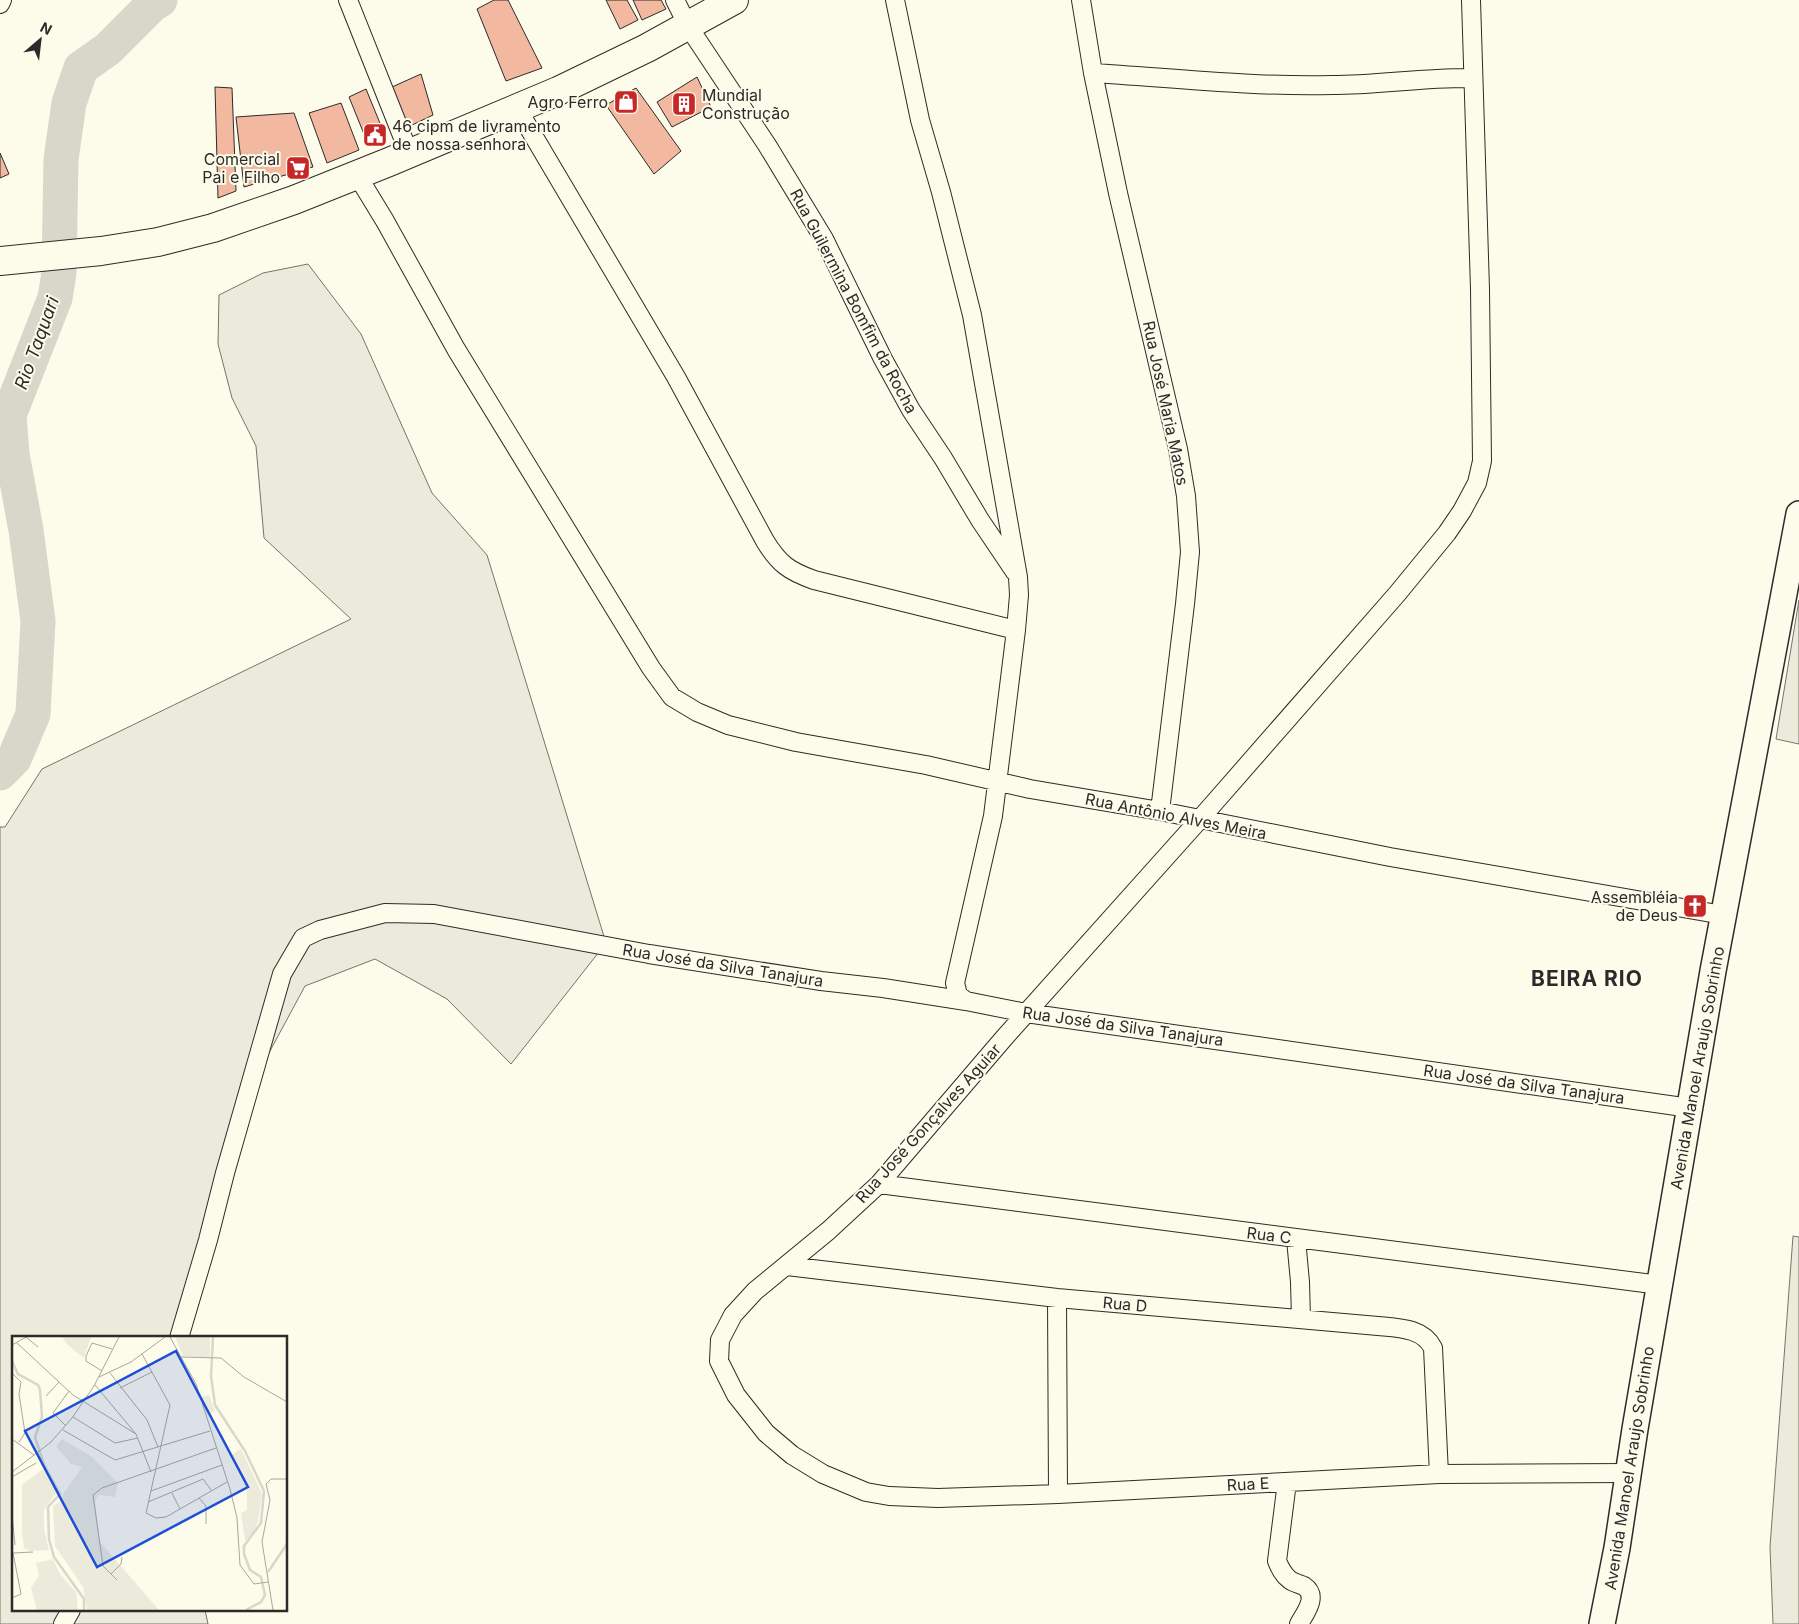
<svg xmlns="http://www.w3.org/2000/svg" width="1799" height="1624" font-family="Inter,sans-serif">
  <style>
    .green { fill: #ecebdb; stroke: #74746e }
    .lines { fill: none; stroke-linecap: round; stroke-linejoin: round }
    .river { stroke: #d8d7c9; stroke-width: 35 }
    .building { fill: #f2b8a0; stroke: #2b2b2b }
    .street-casing { stroke: #2b2b2b; stroke-width: 20 }
    .secondary-casing { stroke: #2b2b2b; stroke-width: 28 }
    .primary-casing { stroke: #2b2b2b; stroke-width: 30 }
    .street { stroke: #fdfbea; stroke-width: 18 }
    .secondary { stroke: #fdfbea; stroke-width: 25 }
    .primary { stroke: #fdfbea; stroke-width: 28 }
    .labels { text-anchor: middle; stroke-width: 4; stroke-linejoin: round; paint-order: stroke }
    .poi-label { font-size: 16px; fill: #2b2b2b; stroke: #fdfbea; text-anchor: end }
    .street-label { font-size: 16px; fill: #2b2b2b; stroke: #fdfbea }
    .water-label { font-size: 18px; font-style: italic; fill: #2b2b2b; stroke: #fdfbea }
    .district-label { font-size: 21px; font-weight: bold; letter-spacing: 1px; fill: #2b2b2b; stroke: #fdfbea }
    .inset-river { fill: none; stroke: #d8d7c9; stroke-width: 2.5 }
    .inset-road { fill: none; stroke: #a9a89e; stroke-width: 1 }
    .view { fill: #1d4ed8; fill-opacity: 0.15; stroke: #1d4ed8; stroke-width: 2.5 }
    .inset-edge { fill: none; stroke: #2b2b2b; stroke-width: 2.5 }
  </style>
  <rect width="100%" height="100%" fill="#fdfbea"/>
  <!-- green -->
  <path class="green" d="M308,264l53,70 71,159 55,62 119,388 -95,121 -64,-65 -72,-40 -70,27 -76,141 -56,211h-159v272h191l3,14h-208v-797h5l37,-58 309,-150 -87,-81 -8,-92 -24,-48 -14,-54 1,-49 44,-22z
    M1799,600v144l-23,-5z
    M1793,1236l6,1v387h-26l-3,-77z"/>
  <g class="lines">
    <!-- river -->
    <path class="river" d="M0,773l14,-14 19,-45 5,-93 -12,-91 -14,-76 -3,-39 46,-117 4,-25 2,-114 8,-56 12,-35 27,-19 44,-44 8,-5"/>
  </g>
  <!-- building -->
  <path class="building" d="M494,0h14l34,68 -36,13 -29,-72z
    M606,0h21l11,20 -18,9z
    M633,0h28l5,9 -24,11z
    M421,74l12,41 -25,12 -16,-40z
    M697,77l14,30 -39,20 -15,-25z
    M215,87l17,1 4,103 -18,7z
    M636,88l45,63 -27,23 -48,-69z
    M366,89l20,49 -18,6 -19,-47z
    M341,103l18,47 -32,13 -18,-50z
    M294,113l19,54 -69,20 -8,-70z
    M0,153l9,21 -9,4z"/>
  <g class="lines">
    <defs>
      <path id="street" d="M348,0l61,153
        M675,0l13,26 79,119 57,94 59,120 28,51 32,48 37,62 35,52
        M895,0l25,120 21,72 31,123 46,262 1,18 -3,35 -23,186 -38,167 3,12 8,6
        M1081,0l12,73 25,120 60,256 8,47 4,56 -5,52 -25,207
        M1471,0l9,289 2,172 -5,22 -15,28 -15,22 -50,61 -197,225 -196,219 -125,146 -51,47 -73,60 -22,24 -13,25 -1,21 17,34 30,38 26,22 31,19 43,18 23,4 49,2 120,-4 381,-20 190,-1
        M0,4l2,-4
        M1093,73c80,5 160,14 239,12 47,0 94,-8 141,-7
        M517,108l159,269 89,164c14,23 24,30 49,39l202,50
        M357,175l28,46 71,128 195,319 21,29 25,15 31,13 68,17 130,23 104,24 130,22 230,46 333,58
        M879,1184l781,101
        M1296,1239l4,43 1,37
        M787,1266l270,32 321,28c21,2 45,2 55,22l6,126
        M1057,1298l1,196
        M179,1338l29,-98 17,-67 57,-199 21,-36 17,-8 65,-17 49,1 215,40 172,27 62,7 83,13 60,12 664,95
        M1287,1482l-10,79c3,7 6,14 13,19 4,3 10,4 14,6 15,10 1,27 -5,38
        M63,1624l8,-14"/>
      <path id="secondary" d="M1602,1624l15,-76 18,-119 78,-458 86,-457"/>
      <path id="primary" d="M0,261l101,-10 57,-9 55,-14 81,-28 95,-38 169,-71 89,-43 87,-48"/>
    </defs>
    <!-- street casing -->
    <use href="#street" class="street-casing"/>
    <!-- secondary casing -->
    <use href="#secondary" class="secondary-casing"/>
    <!-- primary casing -->
    <use href="#primary" class="primary-casing"/>
    <!-- street -->
    <use href="#street" class="street"/>
    <!-- secondary -->
    <use href="#secondary" class="secondary"/>
    <!-- primary -->
    <use href="#primary" class="primary"/>
  </g>
  <!-- icons -->
  <defs>
    <symbol id="shop-square" viewBox="-11 -11 22 22"><rect x="-9" y="-9" width="18" height="18" rx="4" fill="#c62828" stroke="#fdfbea"/><path d="M-5-2.5h2.3a2.7 3.5 0 0 1 5.4 0H5L5.5 6h-11ZM-1.5-2.5h3a1.5 2.3 0 0 0-3 0Z" fill="#fff"/></symbol>
    <symbol id="building-square" viewBox="-11 -11 22 22"><rect x="-9" y="-9" width="18" height="18" rx="4" fill="#c62828" stroke="#fdfbea"/><path d="M-4-6H4V6H1V3H-1V6H-4ZM-2.5-4.3h1.7v1.8h-1.7ZM.8-4.3h1.7v1.8H.8ZM-2.5-1h1.7V.8h-1.7ZM.8-1h1.7V.8H.8Z" fill="#fff"/></symbol>
    <symbol id="civic-square" viewBox="-11 -11 22 22"><rect x="-9" y="-9" width="18" height="18" rx="4" fill="#c62828" stroke="#fdfbea"/><path d="M-.6-6.5H3V-4.5H.6V-3L4-1V1h2V6H-6V1h2V-1L-.6-3ZM-1.2 2.5V6h2.4V2.5Z" fill="#fff"/></symbol>
    <symbol id="supermarket-square" viewBox="-11 -11 22 22"><rect x="-9" y="-9" width="18" height="18" rx="4" fill="#c62828" stroke="#fdfbea"/><path d="M-6-5.5h2.5l.6 2H6L4.5 2H-2.5L-4.4-4H-6ZM-1.5 3.2a1.3 1.3 0 1 0 .1 0ZM3 3.2a1.3 1.3 0 1 0 .1 0Z" fill="#fff"/></symbol>
    <symbol id="church-square" viewBox="-11 -11 22 22"><rect x="-9" y="-9" width="18" height="18" rx="4" fill="#c62828" stroke="#fdfbea"/><path d="M-1.2-6h2.4v3.5h3.3v2.4h-3.3V6h-2.4V-.1h-3.3v-2.4h3.3Z" fill="#fff"/></symbol>
  </defs>
  <g fill-rule="evenodd">
    <use href="#shop-square" x="612" y="88" width="28" height="28"/>
    <use href="#building-square" x="670" y="90" width="28" height="28"/>
    <use href="#civic-square" x="361" y="121" width="28" height="28"/>
    <use href="#supermarket-square" x="284" y="154" width="28" height="28"/>
    <use href="#church-square" x="1681" y="892" width="28" height="28"/>
  </g>
  <g class="labels">
    <!-- poi labels -->
    <g class="poi-label">
      <text x="702" y="101" text-anchor="start">Mundial<tspan x="702" dy="18">Construção</tspan></text>
      <text x="608" y="108">Agro Ferro</text>
      <text x="392" y="132" text-anchor="start">46 cipm de livramento<tspan x="392" dy="18">de nossa senhora</tspan></text>
      <text x="280" y="165">Comercial<tspan x="280" dy="18">Pai e Filho</tspan></text>
      <text x="1678" y="903">Assembléia<tspan x="1678" dy="18">de Deus</tspan></text>
    </g>
    <!-- street labels -->
    <g class="street-label">
      <text transform="translate(854 301) rotate(62)" y="6">Rua Guilermina Bomfim da Rocha</text>
      <text transform="translate(1166 403) rotate(78)" y="6">Rua José Maria Matos</text>
      <text transform="translate(1176 816) rotate(11)" y="6">Rua Antônio Alves Meira</text>
      <text transform="translate(723 965) rotate(9)" y="6">Rua José da Silva Tanajura</text>
      <text transform="translate(1123 1026) rotate(8)" y="6">Rua José da Silva Tanajura</text>
      <text transform="translate(1697 1068) rotate(-80)" y="6">Avenida Manoel Araujo Sobrinho</text>
      <text transform="translate(1524 1084) rotate(8)" y="6">Rua José da Silva Tanajura</text>
      <text transform="translate(928 1123) rotate(-48)" y="6">Rua José Gonçalves Aguiar</text>
      <text transform="translate(1269 1235) rotate(7)" y="6">Rua C</text>
      <text transform="translate(1125 1304) rotate(5)" y="6">Rua D</text>
      <text transform="translate(1629 1468) rotate(-81)" y="6">Avenida Manoel Araujo Sobrinho</text>
      <text transform="translate(1248 1484) rotate(-3)" y="6">Rua E</text>
    </g>
    <!-- water labels -->
    <g class="water-label">
      <text transform="translate(37 343) rotate(-70)" y="6">Rio Taquari</text>
    </g>
    <!-- district labels -->
    <g class="district-label">
      <text x="1587" y="986">BEIRA RIO</text>
    </g>
  </g>
  <!-- overview -->
  <g transform="translate(12 1336)">
    <rect width="275" height="275" fill="#fdfbea"/>
    <path d="M50,1h29l-7,21 -16,-13zM163,1h35v21l-27,-2zM197,59l6,16 -8,3 -6,-17zM50,103l29,17 27,27 -3,14 -16,-2 -4,5 5,42 59,68h-72l-4,-23 -28,-41 -2,-40 9,-6 1,-6 19,-27 -11,-3 -12,-14 -3,-4zM229,113l21,45 -4,28 -7,15 -6,3 -4,-27 6,-3v-20l-16,-35zM31,133l13,24 -12,17v19l5,21 -19,1 -6,-3 -2,-13v-50zM41,223l7,15 16,18 2,18h-41l-6,-22 8,-12 -3,-13z" fill="#ecebdb"/>
    <path class="inset-river" d="M201,1l-2,39 4,29 30,46 19,40 -3,32 -17,23v8l6,16 11,7 4,18 -4,7 -15,8M0,25l6,13 20,11 2,5 2,27 -7,20 9,28 16,29 -12,13 1,32 5,18 30,42v11M256,236l19,-28"/>
    <path class="inset-road" d="M158,1l26,47 34,105 7,29 3,47 14,19 14,-2M5,7l56,52 63,39M0,9l14,-8 12,10M130,18l28,51 -24,108 10,5 10,-1 61,-35M169,21l40,1 23,19 43,25M90,35l-16,-10v-5l6,-13 20,6M0,37l9,9 -2,12 6,39 -6,9M98,37l37,47 11,27M87,41l32,-15 34,-25M83,49l41,49 15,38M108,52l32,-16M34,60l13,-14M61,81l42,26 23,-5M54,90l-13,-13 16,-22M51,94l52,30 95,-29M0,103l22,16M0,136l39,-30 21,-24 22,-32 25,-49M0,141l24,-14M139,155l71,-26M160,157l8,16M187,162l7,8v18M136,166l55,-23 8,11M0,179l3,30M1,217l20,-1M99,238l10,-10 1,-7M105,244l-14,-14 -10,-71 9,-7 114,-40M0,262l9,-4 -8,-41M261,274l-11,-68 8,-42 -4,-16 5,-5h16"/>
    <path class="view" d="M164,15l72,136 -151,80 -72,-136z"/>
    <rect width="275" height="275" class="inset-edge"/>
  </g>
  <!-- north arrow -->
  <g transform="translate(40 40) rotate(28)" stroke="#fdfbea" stroke-width="4" paint-order="stroke">
  <path d="M0-4L9 19L0 12L-9 19Z" fill="#2b2b2b"/>
  <text y="-8" font-size="14" font-weight="bold" text-anchor="middle" fill="#2b2b2b">N</text>
  </g>
</svg>
